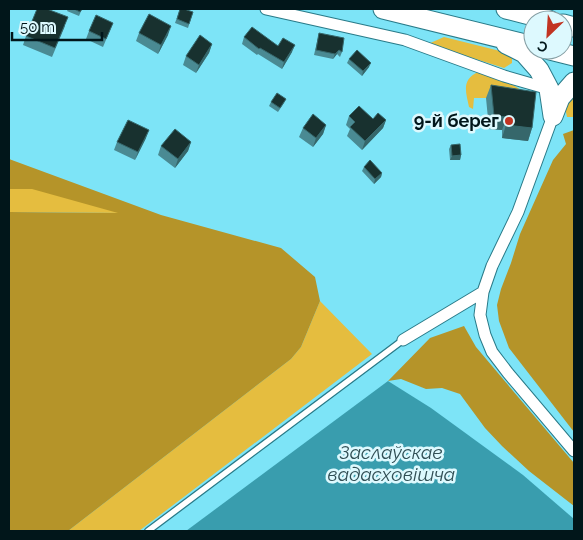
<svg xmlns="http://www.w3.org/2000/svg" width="583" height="540" font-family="Raleway,sans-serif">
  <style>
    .green { fill: #e5bd3f }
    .forest { fill: #b59429 }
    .water { fill: #399dae }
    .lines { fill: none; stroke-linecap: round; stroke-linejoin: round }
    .service-casing { stroke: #297a88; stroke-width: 8 }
    .minor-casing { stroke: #297a88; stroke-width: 13 }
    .trunk-casing { stroke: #297a88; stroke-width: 21 }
    .service { stroke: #fff; stroke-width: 5.5 }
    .minor { stroke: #fff; stroke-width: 11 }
    .trunk { stroke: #fff; stroke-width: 19 }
    .wall { fill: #4a8a93 }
    .shaded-wall { fill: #36676b }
    .building { fill: #18312f; stroke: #36676b }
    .poi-dot { fill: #c13422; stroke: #ddf9fe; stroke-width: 2 }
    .labels { text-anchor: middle; stroke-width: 5; stroke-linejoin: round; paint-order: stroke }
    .poi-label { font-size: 18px; font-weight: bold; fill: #01161a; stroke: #ddf9fe; text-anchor: end }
    .water-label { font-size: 19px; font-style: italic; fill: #314f55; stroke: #ddf9fe }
  </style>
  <rect width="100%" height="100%" fill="#7de4f7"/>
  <!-- green -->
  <path class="green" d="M444,37l68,17v9l-8,5 -76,-24z
    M478,72l35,13 13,8 -40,5h-12l-1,11 -4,-2c-3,-15 -8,-27 9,-35z
    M574,94v23h-7l-2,-10z
    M9,159l111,54 -111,-1z
    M320,301l52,53 -233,177h-71l223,-172 10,-12z"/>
  <!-- forest -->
  <path class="forest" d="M574,130v302l-65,-84 -10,-27 -2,-16 4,-16 10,-26 9,-29 33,-74 13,-16 -3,-10z
    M9,159l152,56 120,33 34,29 5,24 -19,46 -10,12 -223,172h-59v-319l109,1 -86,-24h-23z
    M464,326l12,21 98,116v43l-45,-35 -27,-25 -17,-18 -25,-34 -18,-6 -16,1 -25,-10 -13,2 42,-43z"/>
  <!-- water -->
  <path class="water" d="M388,381l43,27 92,67 51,44v12h-388z"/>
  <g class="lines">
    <defs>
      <path id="service" d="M148,531l255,-191"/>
      <path id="minor" d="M266,9l139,31 99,36 45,13
        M483,292l-3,23 5,20 7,17 16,21 66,78
        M403,340l80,-48 9,-26 26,-54 35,-96"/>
      <path id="trunk" d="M383,9l150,37
        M506,9l43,11
        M563,24l11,3
        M506,44l18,9 15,17 10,19 4,27
        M550,50l24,6
        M553,116l7,-18 14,-16"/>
    </defs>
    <!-- service casing -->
    <use href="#service" class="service-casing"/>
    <!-- minor casing -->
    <use href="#minor" class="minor-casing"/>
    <!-- trunk casing -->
    <use href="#trunk" class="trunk-casing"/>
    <!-- service -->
    <use href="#service" class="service"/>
    <!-- minor -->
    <use href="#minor" class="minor"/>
    <!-- trunk -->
    <use href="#trunk" class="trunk"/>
  </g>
  <!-- wall -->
  <path class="wall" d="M68,9h14l-3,7 -12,-5z
    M180,9l13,3 -5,16 -13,-5z
    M113,23l-10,24 -17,-8 3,-8z
    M65,26l-13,31 -29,-12 3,-9z
    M139,33l29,2 -10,19 -22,-13z
    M319,33l23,19 -2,5 -3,-3 -4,5 -19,-4z
    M244,37l34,9 14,6 -10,17 -24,-15 -1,1 -15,-11z
    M212,44l-3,9 -13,20 -13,-8 3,-9z
    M349,59l20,8 -7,9 -15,-13z
    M491,85l41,43 -4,13 -26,-3v-8l-13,-1 -3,-31z
    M286,99l-2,4 -6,9 -9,-6 2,-4z
    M349,116l24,3 13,1 -3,8 -21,22 -15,-14 3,-7 -4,-4z
    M326,125l-3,9 -10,13 -14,-10 4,-9z
    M146,138l-11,22 -21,-10 3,-8z
    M191,142l-3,9 -13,17 -17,-13 3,-9z
    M451,145l10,10 -1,5h-10l-1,-11z
    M364,167l18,6 -1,4 -7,7 -12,-13z"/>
  <!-- shaded-wall -->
  <path class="shaded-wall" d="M171,26l-3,9 -10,19 3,-9z
    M212,44l-3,9 -13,20 3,-8z
    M295,45l-3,7 -10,17 2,-7z
    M339,50l-2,4 -4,5 2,-5z
    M371,63l-2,4 -7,9 1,-5z
    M494,116l13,1 -5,13 -13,-1z
    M386,120l-3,8 -21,22 3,-9z
    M326,125l-3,9 -10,13 3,-9z
    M506,125l26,3 -4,13 -26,-3z
    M149,130l-3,8 -11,22 3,-8z
    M191,142l-3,9 -13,17 3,-9z
    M461,155l-1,5h-10l2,-4z
    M382,173l-1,4 -7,7 1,-5z"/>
  <!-- building -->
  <path class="building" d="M37,9h10l21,8 -13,31 -29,-12z
    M74,9h8l-2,3z
    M180,9h4l9,3 -4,12 -12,-5z
    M149,14l22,12 -10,19 -22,-12z
    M96,15l17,8 -7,16 -17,-8z
    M252,27l26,19 5,-8 12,7 -11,17 -24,-14 -1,1 -15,-12z
    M319,33l25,5 -2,14 -3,-2 -4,4 -19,-4z
    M200,35l12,9 -13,21 -13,-9z
    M357,50l14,13 -8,8 -14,-12z
    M491,85l45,7 -4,36 -26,-3 1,-8 -13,-1z
    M277,93l9,6 -6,9 -9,-6z
    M359,106l14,13 5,-6 8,7 -21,21 -15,-14 5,-5 -6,-6z
    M313,114l13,11 -10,13 -13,-10z
    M128,120l21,10 -11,22 -21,-10z
    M175,129l16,13 -13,17 -17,-13z
    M460,144l1,11 -9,1 -1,-11z
    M370,160l12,13 -7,6 -11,-12z"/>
  <!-- markers -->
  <circle class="poi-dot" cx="509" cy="121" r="5"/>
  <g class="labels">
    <!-- poi labels -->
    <g class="poi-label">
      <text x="499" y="127">9-й берег</text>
    </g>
    <!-- water labels -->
    <g class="water-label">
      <text x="391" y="459">Заслаўскае<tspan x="391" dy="22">вадасховішча</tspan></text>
    </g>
  </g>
  <!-- border -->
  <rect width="583" height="540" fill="none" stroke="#01161a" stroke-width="20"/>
  <!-- north arrow -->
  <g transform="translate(548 35) rotate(205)"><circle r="24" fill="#ddf9fe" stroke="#859ea3"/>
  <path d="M0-4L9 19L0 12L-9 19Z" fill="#c13422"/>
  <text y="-8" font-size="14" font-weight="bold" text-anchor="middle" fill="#01161a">С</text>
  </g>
  <!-- scale -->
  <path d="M12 32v8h90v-8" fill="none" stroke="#01161a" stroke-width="2.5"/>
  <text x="20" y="32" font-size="15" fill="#01161a" stroke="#ddf9fe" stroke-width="4" paint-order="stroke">50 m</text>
</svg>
